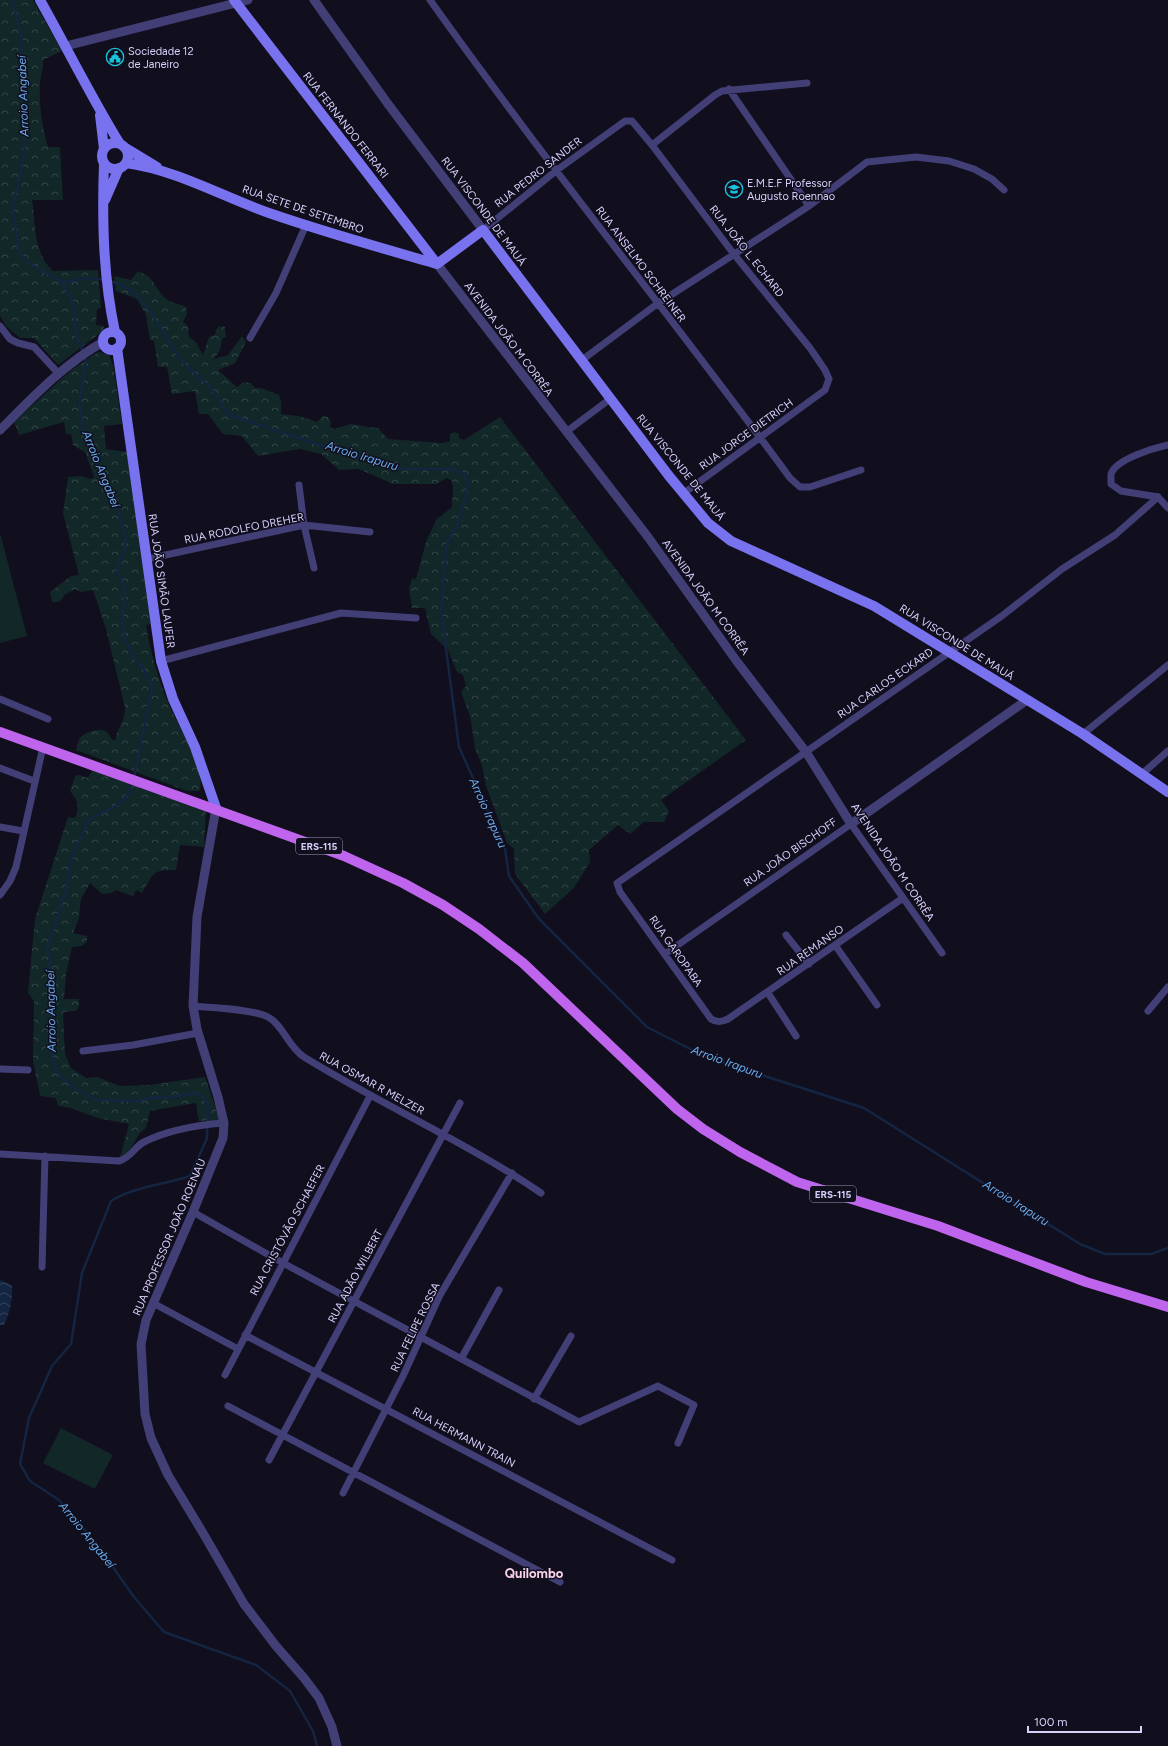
<svg xmlns="http://www.w3.org/2000/svg" width="1168" height="1746" font-family="Figtree,sans-serif">
  <style>
    .forest { fill: url(#forest-crowns) }
    .garden { fill: #122727 }
    .water { fill: url(#water-waves) }
    .lines { fill: none; stroke-linecap: round; stroke-linejoin: round }
    .stream { stroke: #142542; stroke-width: 2.5 }
    .minor { stroke: #423f77; stroke-width: 7 }
    .tertiary { stroke: #423f77; stroke-width: 9 }
    .secondary { stroke: #7972ef; stroke-width: 10 }
    .primary { stroke: #be64ed; stroke-width: 10 }
    .labels { text-anchor: middle; stroke-width: 3; stroke-linejoin: round; paint-order: stroke }
    .shield { fill: #110e1e; stroke: #9b96b8; stroke-width: 1 }
    .shield-label { font-size: 10px; font-weight: bold; fill: #d6d0fa }
    .poi-label { font-size: 11px; fill: #d6d0fa; stroke: #110e1e; text-anchor: start }
    .street-label { font-size: 11px; fill: #d6d0fa; stroke: #110e1e }
    .water-label { font-size: 12px; font-style: italic; fill: #6aadee; stroke: #110e1e }
    .quarter-label { font-size: 13px; font-weight: bold; fill: #fad2ea; stroke: #110e1e }
  </style>
  <defs>
    <pattern id="forest-crowns" width="20" height="18" patternUnits="userSpaceOnUse"><rect width="20" height="18" fill="#122727"/><path d="M2 6a3 3 0 1 1 6 0M12 15a3 3 0 1 1 6 0" fill="none" stroke="#344547"/></pattern>
    <pattern id="water-waves" width="16" height="10" patternUnits="userSpaceOnUse"><rect width="16" height="10" fill="#142542"/><path d="M0 5q4-4 8 0t8 0" fill="none" stroke="#35445e"/></pattern>
  </defs>
  <rect width="100%" height="100%" fill="#110e1e"/>
  <!-- forest -->
  <path class="forest" d="M0,0h33l29,51 -19,9c1,10 -3,16 -3,25 -1,21 2,41 8,62h12l3,53h-31c4,25 1,53 21,71l45,-1 3,38 -4,1 -1,16 8,1 -1,5 -45,34 -24,-27h-14l-14,-12 -6,-10z
    M138,271c17,6 15,15 27,27 5,5 14,5 21,9l1,7 -4,8 5,4 1,11 7,5 7,13 6,-18 6,-2 1,-5 3,-4 6,1 1,10 -4,2 -2,11 -6,9 14,-4 14,-19 4,6 -11,21 -17,7 19,17 7,-5 7,1 4,5h6l18,7 2,7v12l18,2 18,6 6,-6 5,1 3,5 -1,5 4,2 17,-5 18,3 9,1 10,11 54,4 8,-2v-7l5,-2 4,2v4l5,2 36,-23 246,323 -85,60 8,11 -5,11h-20l-14,12 -12,-9 -29,25 1,12 -16,26 -29,26 -30,-40 -1,-25 -7,-6 -21,-57 -4,-20 -7,-18 -5,-32 -9,-24 5,-6 -3,-11 -6,-3 -9,-22 -17,-16 -6,-26h-13l-3,-19 3,-11 4,1 10,-37 10,-22 16,-13 1,-20 -1,-6 -5,-3 -11,6h-43l-34,-15 -20,1 -18,-16 -21,-5 -42,7 -16,-20 -19,-2 -15,-20h-9l-4,-23 -23,3 -5,-27h-9l-4,-26 -4,-1 -4,-25 -9,-16 -21,-8 -2,-15 17,4z
    M98,352l11,3 4,10 9,59 -18,2 2,23 21,3 24,172 -5,1c4,25 11,51 21,75 7,18 41,74 32,91h-12l-111,-41c1,-3 2,-9 4,-12 5,-6 20,-11 27,-6 3,3 3,7 8,9 2,-12 10,-20 10,-33l-19,-79 -13,-39 -12,2 -6,-3 -11,6c-3,6 -5,8 -12,7l-2,-10 21,-16 8,-1 -16,-62 5,-36 14,-1 8,3 4,-2c-1,-6 -6,-15 -8,-24l-13,-8 -2,-11h-5l-2,-12 -45,13 -5,-13 56,-51z
    M93,769l113,42 -2,36 -24,-2 -4,25c-25,-1 -22,4 -34,23l-5,-3 -5,6 -16,-6 -5,3 -9,1 -12,-11 -9,16 -2,19 -6,15 14,3v5l-5,5 -10,1 -6,27 -2,25h15v7l-3,5 -13,1 2,42 6,14 15,10 11,-1 23,9 29,-1 56,-8 15,44h-21l-3,-18 -46,8 -4,17c-12,7 -12,24 -26,29l9,-33 -32,-6 -26,-10 -13,-2 -2,-8 -16,-2 -7,-35 1,-60 -6,-8 7,-74 33,-102 7,1c5,-12 3,-17 -5,-27l5,-15 4,-1 9,3z"/>
  <!-- garden -->
  <path class="garden" d="M0,533l27,103 -27,7z
    M61,1428l52,27 -18,34 -52,-26z"/>
  <!-- water -->
  <path class="water" d="M0,1280l12,5c1,14 -2,27 -8,40h-4z"/>
  <g class="lines">
    <!-- stream -->
    <path class="stream" d="M12,0l10,37 -2,37 5,20 -1,61 -11,53 6,44 8,10 35,20 12,22 2,31 7,17
      M110,281c40,10 49,53 73,81 9,11 23,18 31,30 6,7 8,17 16,23l126,42 45,12h53l10,5 4,10 -2,11 -9,31 -9,14 -2,10 -5,61 18,136 46,102 4,27 30,43 108,108 59,30 158,51 216,136 25,10h46l17,-6
      M62,282c16,-1 26,-6 43,-2
      M84,356l2,6 -7,41 6,34 21,46 8,10 12,46 -2,13 -5,9 -2,9 8,20 -3,33 3,17 12,22 5,4 10,21 -18,91
      M132,783l-5,13 -11,10 -21,10 -8,7 -15,35 -6,32 -19,58 3,12v79l2,20 7,16 18,15 19,10 40,1 21,-4 7,1 32,-5 7,4 5,8 -1,33 -17,38c-26,9 -55,10 -79,25l-29,72 -11,71 -19,22 -23,52 -9,46 10,17 29,19 37,43 38,54 30,35 92,33 34,26 23,40 4,15"/>
    <!-- minor -->
    <path class="minor" d="M430,0c116,163 242,317 360,478l10,9h10l51,-17
      M729,89l80,117
      M652,145l63,-50 7,-4 85,-8
      M483,230l74,-60 68,-49h7l20,24 81,108 77,95 15,22 4,9 -4,11 -141,103
      M0,326l10,13 8,4 16,4 25,27
      M250,338l26,-45 30,-68
      M582,360l75,-56 152,-98 58,-44 49,-5 33,4 25,8 18,10 12,11
      M566,432l44,-33
      M299,485l5,40 10,43
      M1158,497l-37,-6 -10,-7c0,-3 0,-7 0,-10 5,-15 43,-26 57,-29
      M1158,497l10,11
      M147,559l157,-34 66,7
      M161,661l180,-48 75,5
      M0,699l48,20
      M1083,734l85,-69
      M0,768l34,13
      M1143,773l25,-22
      M0,827l23,4
      M0,895l10,-14 6,-14 27,-120
      M903,898l-175,121c-6,3 -11,4 -17,0l-91,-127 -3,-9 386,-268 59,-46 53,-34 43,-38
      M786,935l23,29
      M835,945l42,60
      M665,954l186,-130 91,129
      M768,993l28,43
      M193,1006c19,2 60,3 75,11 15,8 21,31 36,40 78,48 162,85 237,136
      M1148,1011l20,-24
      M83,1051l50,-6 65,-12
      M0,1069l28,1
      M0,1154l119,7c12,-3 15,-14 25,-19 24,-12 53,-17 80,-19
      M193,1212l90,51 296,159 79,-36 36,19 -16,38
      M42,1267l3,-111
      M153,1303l85,46
      M245,1335l427,225
      M461,1359l38,-69
      M225,1375l145,-279
      M534,1399l37,-63
      M228,1406l332,176
      M269,1460l191,-357
      M343,1493l60,-117 37,-81 72,-122"/>
    <!-- tertiary -->
    <path class="tertiary" d="M314,0l74,104 95,126
      M66,46l182,-46
      M437,264l211,273 90,126 68,89 45,72 176,-124
      M0,430c32,-32 64,-66 103,-88
      M216,808l-19,109 -4,89 4,23 21,68 6,26 -1,15 -30,74 -47,108 -5,24 4,70 6,24 17,37 35,58 41,71 32,42 28,32 15,20 13,29 5,19"/>
    <!-- secondary -->
    <path class="secondary" d="M40,0c27,48 51,97 80,144
      M234,0l203,264
      M100,115l4,34
      M102 156a13 13 0 1 1 26 0a13 13 0 1 1-26 0Z
      M124,147l33,20
      M104,163c-2,57 -1,113 11,169
      M126,163c51,7 95,33 143,50 55,19 112,35 168,51
      M105,200l14,-32
      M437,264l46,-34 186,246 39,47 23,18 143,65 209,128 85,58
      M103 341a9 9 0 1 1 18 0a9 9 0 1 1-18 0Z
      M117,348l44,313 12,38 22,48 21,61"/>
    <!-- primary -->
    <path class="primary" d="M0,732l344,124 59,27 40,22 36,24 44,34 154,146 26,20 37,23 57,30 141,44 148,56 82,25"/>
  </g>
  <!-- icons -->
  <defs>
    <symbol id="civic-ring" viewBox="-11 -11 22 22"><circle r="9.5" fill="#110e1e" stroke="#19c3dd" stroke-width="1.5"/><path d="M-.6-6.5H3V-4.5H.6V-3L4-1V1h2V6H-6V1h2V-1L-.6-3ZM-1.2 2.5V6h2.4V2.5Z" fill="#19c3dd"/></symbol>
    <symbol id="school-ring" viewBox="-11 -11 22 22"><circle r="9.5" fill="#110e1e" stroke="#19c3dd" stroke-width="1.5"/><path d="M0-5L7-2L0 1L-7-2ZM-4 1L0 2.5L4 1V4Q0 6-4 4Z" fill="#19c3dd"/></symbol>
  </defs>
  <g fill-rule="evenodd">
    <use href="#civic-ring" x="105" y="47" width="20" height="20"/>
    <use href="#school-ring" x="724" y="179" width="20" height="20"/>
  </g>
  <g class="labels">
    <!-- shield labels -->
    <g class="shield">
      <rect x="296" y="838" width="46" height="16" rx="3"/>
      <rect x="810" y="1186" width="46" height="16" rx="3"/>
    </g>
    <g class="shield-label">
      <text x="319" y="850">ERS-115</text>
      <text x="833" y="1198">ERS-115</text>
    </g>
    <!-- poi labels -->
    <g class="poi-label">
      <text x="128" y="55">Sociedade 12<tspan x="128" dy="13">de Janeiro</tspan></text>
      <text x="747" y="187">E.M.E.F Professor<tspan x="747" dy="13">Augusto Roennao</tspan></text>
    </g>
    <!-- street labels -->
    <g class="street-label">
      <text transform="translate(346 125) rotate(52)" y="4">RUA FERNANDO FERRARI</text>
      <text transform="translate(538 172) rotate(-38)" y="4">RUA PEDRO SANDER</text>
      <text transform="translate(303 209) rotate(19)" y="4">RUA SETE DE SETEMBRO</text>
      <text transform="translate(484 211) rotate(53)" y="4">RUA VISCONDE DE MAUÁ</text>
      <text transform="translate(747 251) rotate(52)" y="4">RUA JOÃO L. ECHARD</text>
      <text transform="translate(641 264) rotate(53)" y="4">RUA ANSELMO SCHREINER</text>
      <text transform="translate(509 339) rotate(53)" y="4">AVENIDA JOÃO M CORRÊA</text>
      <text transform="translate(746 434) rotate(-36)" y="4">RUA JORGE DIETRICH</text>
      <text transform="translate(681 467) rotate(51)" y="4">RUA VISCONDE DE MAUÁ</text>
      <text transform="translate(244 528) rotate(-11)" y="4">RUA RODOLFO DREHER</text>
      <text transform="translate(162 581) rotate(82)" y="4">RUA JOÃO SIMÃO LAUFER</text>
      <text transform="translate(706 597) rotate(54)" y="4">AVENIDA JOÃO M CORRÊA</text>
      <text transform="translate(957 642) rotate(32)" y="4">RUA VISCONDE DE MAUÁ</text>
      <text transform="translate(885 683) rotate(-35)" y="4">RUA CARLOS ECKARD</text>
      <text transform="translate(790 852) rotate(-35)" y="4">RUA JOÃO BISCHOFF</text>
      <text transform="translate(893 862) rotate(56)" y="4">AVENIDA JOÃO M CORRÊA</text>
      <text transform="translate(810 950) rotate(-35)" y="4">RUA REMANSO</text>
      <text transform="translate(676 951) rotate(55)" y="4">RUA GAROPABA</text>
      <text transform="translate(372 1083) rotate(29)" y="4">RUA OSMAR R MELZER</text>
      <text transform="translate(287 1230) rotate(-62)" y="4">RUA CRISTÓVÃO SCHAEFER</text>
      <text transform="translate(169 1237) rotate(-67)" y="4">RUA PROFESSOR JOÃO ROENAU</text>
      <text transform="translate(355 1276) rotate(-62)" y="4">RUA ADÃO WILBERT</text>
      <text transform="translate(415 1327) rotate(-64)" y="4">RUA FELIPE ROSSA</text>
      <text transform="translate(464 1437) rotate(28)" y="4">RUA HERMANN TRAIN</text>
    </g>
    <!-- water labels -->
    <g class="water-label">
      <text transform="translate(23 96) rotate(-92)" y="4">Arroio Angabeí</text>
      <text transform="translate(362 456) rotate(17)" y="4">Arroio Irapuru</text>
      <text transform="translate(101 469) rotate(68)" y="4">Arroio Angabeí</text>
      <text transform="translate(488 813) rotate(66)" y="4">Arroio Irapuru</text>
      <text transform="translate(51 1011) rotate(-91)" y="4">Arroio Angabeí</text>
      <text transform="translate(727 1062) rotate(20)" y="4">Arroio Irapuru</text>
      <text transform="translate(1016 1203) rotate(32)" y="4">Arroio Irapuru</text>
      <text transform="translate(87 1535) rotate(51)" y="4">Arroio Angabeí</text>
    </g>
    <!-- quarter labels -->
    <g class="quarter-label">
      <text x="534" y="1578">Quilombo</text>
    </g>
  </g>
  <!-- scale -->
  <path d="M1028 1726v6h113v-6" fill="none" stroke="#d6d0fa" stroke-width="2"/>
  <text x="1034" y="1726" font-size="12" fill="#d6d0fa" stroke="#110e1e" stroke-width="3" paint-order="stroke">100 m</text>
</svg>
